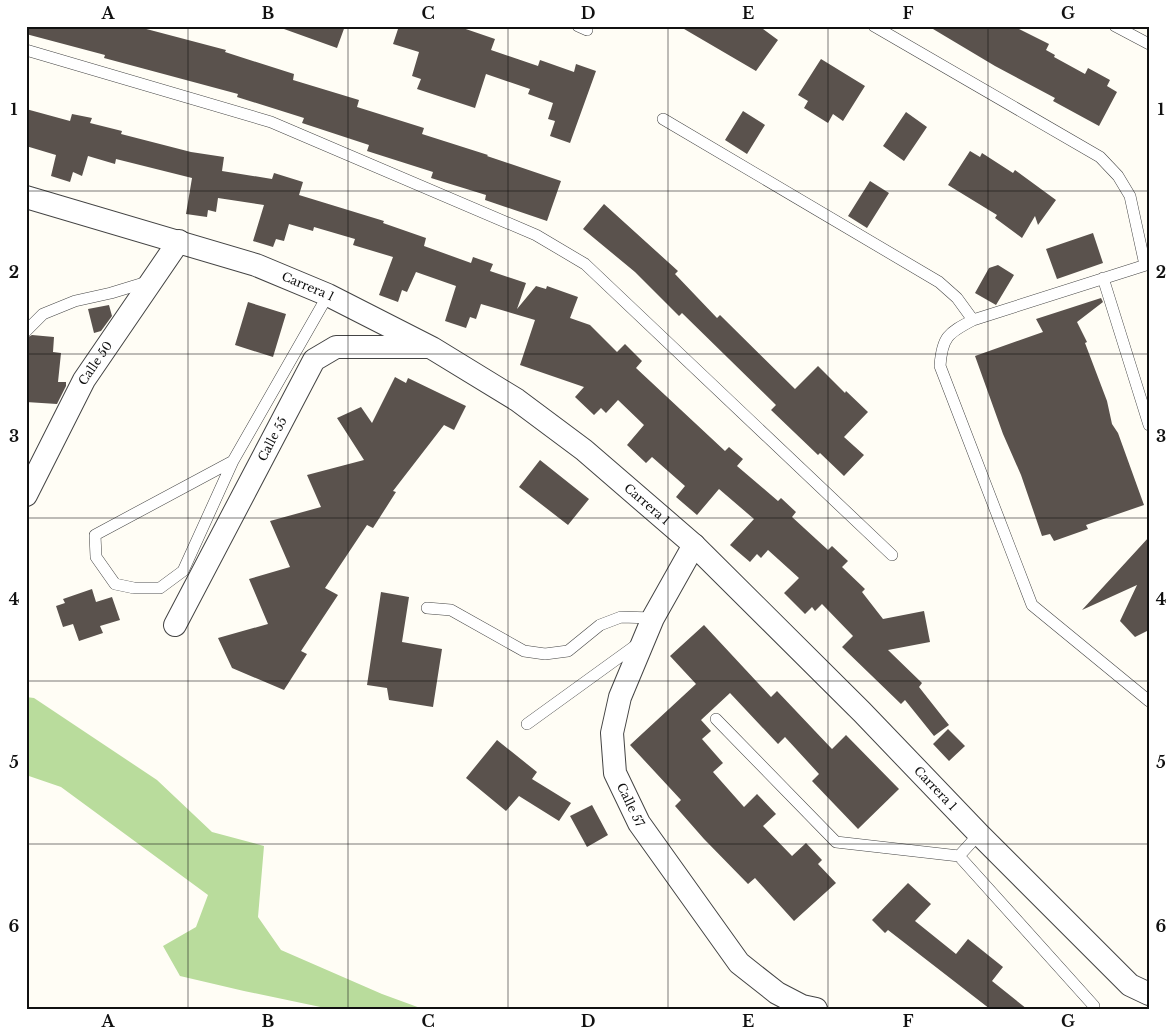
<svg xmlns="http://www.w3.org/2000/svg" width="1175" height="1035" font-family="'Libre Baskerville',serif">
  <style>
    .forest { fill: #b9dc9c }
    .building { fill: #5a524d }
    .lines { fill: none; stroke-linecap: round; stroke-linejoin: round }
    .lane-casing { stroke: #444; stroke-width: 12 }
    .street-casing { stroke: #444; stroke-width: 24 }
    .lane { stroke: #fff; stroke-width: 11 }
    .street { stroke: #fff; stroke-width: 22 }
    .grid { fill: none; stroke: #111; stroke-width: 1; stroke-opacity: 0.55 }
    .labels { text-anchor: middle; stroke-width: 5; stroke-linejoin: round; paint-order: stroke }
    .street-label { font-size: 12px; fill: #111; stroke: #fff }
    .neatline { fill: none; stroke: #111; stroke-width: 2 }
    .grid-label { font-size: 16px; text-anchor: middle; font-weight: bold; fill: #111 }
  </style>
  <rect width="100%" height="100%" fill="#fffdf5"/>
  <!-- forest -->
  <path class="forest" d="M26,697l8,1 123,82 55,52 52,14 -6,71 23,33 101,44 41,15h-93l-86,-18 -64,-15 -17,-30 33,-19 12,-32 -147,-108 -35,-12z"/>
  <!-- building -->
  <path class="building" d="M26,26h109l91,24 -1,2 69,22 -1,6 66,20 -2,7 67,21 -2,6 66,21 -1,1 74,25 -14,40 -62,-21 1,-5 -55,-17 2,-6 -66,-21 2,-6 -67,-22 2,-5 -67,-21 1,-3 -134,-36 1,-3 -79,-21z
    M285,26h60l-8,22 -53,-19z
    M399,26h58l38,13 -4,11 47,16 2,-6 34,12 2,-8 20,7 -26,72 -20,-7 5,-15 -7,-2 5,-16 -25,-9 2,-5 -44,-15 -11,34 -58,-19 4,-10 -9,-3 7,-24 -26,-8z
    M679,26h80l19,14 -22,31z
    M928,26h85l36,18 -3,6 9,5 -1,2 31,17 3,-6 22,12 -3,6 10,6 -18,34 -46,-25 2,-3 -60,-32z
    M821,59l44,27 -22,35 -10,-7 -5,9 -24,-15 4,-7 -10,-6z
    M26,109l44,12 2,-7 20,4 -2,5 32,8 -1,3 70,18 33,5 -2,14 50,8 2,-6 29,9 -4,13 85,26 -1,2 43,15 -2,8 47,17 2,-6 20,7 -3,7 36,12 -9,26 19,-23 10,3 1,-3 31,11 -8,21 20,7 27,27 8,-8 17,17 -6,7 89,83 4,-4 14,12 -6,7 41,35 3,-3 15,14 -4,5 36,33 4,-4 16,15 -6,6 23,22 -3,3 21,27 41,-8 6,31 -42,8 34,33 -3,4 30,38 -15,11 -29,-36 -4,4 -59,-57 11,-11 -31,-32 -7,7 -3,-4 -7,7 -21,-21 15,-15 -31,-28 -7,8 -4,-4 -7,8 -20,-17 24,-26 -35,-30 -22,26 -21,-18 9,-11 -33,-29 -6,6 -19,-18 17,-20 -26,-25 -12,13 -5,-5 -7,7 -19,-18 9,-10 -64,-22 15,-45 -54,-16 -5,15 -6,-2 -4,11 -21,-7 11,-35 -40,-14 -9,20 -5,-2 -4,12 -19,-7 14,-38 -40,-12 2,-6 -41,-12 -1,4 -24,-7 -5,17 -8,-2 -3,8 -20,-6 11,-36 -46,-7 -2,14 -8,-2 -1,7 -21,-3 6,-36 -76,-19 -1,5 -27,-8 -6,20 -9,-4 -3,10 -19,-6 5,-21 -30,-9z
    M743,111l22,14 -18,29 -22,-14z
    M906,112l21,15 -23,34 -21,-15z
    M970,151l10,6 2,-4 31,20 2,-3 41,30 -18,25 -3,-9 -13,22 -27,-20 2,-3 -49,-30z
    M870,181l19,12 -22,35 -19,-12z
    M604,204l74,67 -3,3 42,44 3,-3 75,74 23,-23 27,27 1,-2 22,21 -24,25 20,18 -20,21 -24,-23 -2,2 -47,-45 5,-5 -94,-92 -3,3 -44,-44 -52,-43z
    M1093,233l10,30 -46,16 -11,-30z
    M998,265l16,10 -18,30 -21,-12 14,-25z
    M1101,298l2,4 -26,20 10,20 -2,1 22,58 5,23 6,9 26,72 -58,20 2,4 -34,12 -4,-7 -8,2 -21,-61 -18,-41 -28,-78 68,-24 -7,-13z
    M248,302l38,12 -13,43 -38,-12z
    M109,305l3,11 -11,15 -7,2 -6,-24z
    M32,335l22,2 -1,15 8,1 -3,29h8v4l-9,18 -31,-2v-64z
    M395,377l11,6 2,-5 58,28 -12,24 -10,-5 -51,66 3,1 -23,36 -6,-3 -42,63 13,7 -37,56 6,3 -23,36 -52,-22 -14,-30 50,-14 -19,-45 41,-12 -20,-46 51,-14 -14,-32 57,-15 -27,-42 24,-11 11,16z
    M540,460l49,39 -21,26 -49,-38z
    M1149,537v93l-14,7 -15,-16 17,-36 -55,25z
    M92,589l4,13 16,-5 8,23 -20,6 3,7 -24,8 -6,-17 -10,3 -7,-21 9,-3 -2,-4z
    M381,592l28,5 -7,45 40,7 -9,58 -44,-7 -2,-12 -20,-3z
    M704,625l67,72 6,-6 55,58 14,-14 53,54 -41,40 -46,-48 7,-7 -34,-37 -7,7 -48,-51 -29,27 10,11 -9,8 21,24 -10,9 31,35 13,-13 19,20 -13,12 29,30 14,-13 16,17 -4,4 18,19 -42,38 -39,-43 -7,6 -44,-45 -29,-33 6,-6 -51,-55 66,-61 -26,-28z
    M948,729l17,17 -16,15 -16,-17z
    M497,740l40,32 -5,7 39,24 -12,18 -40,-25 -13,15 -40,-33z
    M592,805l16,30 -21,12 -17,-31z
    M908,883l23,21 -16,17 41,33 12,-15 35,28 -11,14 35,28h-37l-102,-79 -3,3 -13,-13z"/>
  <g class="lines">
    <defs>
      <path id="lane" d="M578,26l9,4
        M874,26l226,131 18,19 12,20 15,69
        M1115,26l34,18
        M26,50l245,72 265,113 49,29 307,291
        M663,119l276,163 18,16 16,22
        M1149,264l-176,56c-25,13 -31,17 -33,46l92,239 117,96
        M1103,278l46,147
        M26,331l17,-17 32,-13 36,-8 36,-11
        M233,461l-138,74 1,22 19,27 19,4h26l23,-17 50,-110 95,-166
        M427,608l24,2 73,41 21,3 23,-3 32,-26 21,-8 32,1
        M716,719l120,123 123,14 135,150
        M527,724l112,-81
        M959,856l20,-22"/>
      <g id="street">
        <path id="s1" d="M26,197l230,68 72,30 104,53 85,52 67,50 110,95 168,167 117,122 151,151 19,9"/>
        <path id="s2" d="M26,495l58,-115 95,-139"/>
        <path id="s3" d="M694,545l-41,73 -33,79 -8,36 3,40 24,50 100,140 38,30 25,13 14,3"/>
        <path id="s4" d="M175,625l139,-265 22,-13h91"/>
      </g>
    </defs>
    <!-- lane casing -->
    <use href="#lane" class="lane-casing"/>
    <!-- street casing -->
    <use href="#street" class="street-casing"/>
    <!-- lane -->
    <use href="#lane" class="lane"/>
    <!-- street -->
    <use href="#street" class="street"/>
  </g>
  <!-- grid -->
  <path class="grid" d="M188,26v983M348,26v983M508,26v983M668,26v983M828,26v983M988,26v983M26,191h1123M26,354h1123M26,518h1123M26,681h1123M26,844h1123"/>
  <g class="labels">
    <!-- street labels -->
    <g class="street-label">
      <text dy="4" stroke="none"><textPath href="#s1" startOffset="296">Carrera 1</textPath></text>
      <text dy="4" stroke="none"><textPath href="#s2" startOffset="149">Calle 50</textPath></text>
      <text dy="4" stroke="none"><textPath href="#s4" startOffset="210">Calle 55</textPath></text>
      <text dy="4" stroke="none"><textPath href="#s1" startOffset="701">Carrera 1</textPath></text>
      <text dy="4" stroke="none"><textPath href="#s1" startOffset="1106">Carrera 1</textPath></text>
      <text dy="4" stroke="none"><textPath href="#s3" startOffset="282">Calle 57</textPath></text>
    </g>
  </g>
  <!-- border -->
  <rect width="1175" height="1035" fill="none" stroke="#ffffff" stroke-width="55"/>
  <rect x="28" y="28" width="1120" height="980" class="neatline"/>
  <g class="grid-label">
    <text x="108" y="19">A</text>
    <text x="268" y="19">B</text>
    <text x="428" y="19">C</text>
    <text x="588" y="19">D</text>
    <text x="748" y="19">E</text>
    <text x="908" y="19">F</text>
    <text x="1068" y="19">G</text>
    <text x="14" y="115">1</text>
    <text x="1161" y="115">1</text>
    <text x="14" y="278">2</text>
    <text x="1161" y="278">2</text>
    <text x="14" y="442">3</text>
    <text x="1161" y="442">3</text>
    <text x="14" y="605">4</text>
    <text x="1161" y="605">4</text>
    <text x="14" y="768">5</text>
    <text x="1161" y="768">5</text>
    <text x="14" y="932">6</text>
    <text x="1161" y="932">6</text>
    <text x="108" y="1027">A</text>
    <text x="268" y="1027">B</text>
    <text x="428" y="1027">C</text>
    <text x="588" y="1027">D</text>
    <text x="748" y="1027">E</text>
    <text x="908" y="1027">F</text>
    <text x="1068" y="1027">G</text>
  </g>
</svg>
